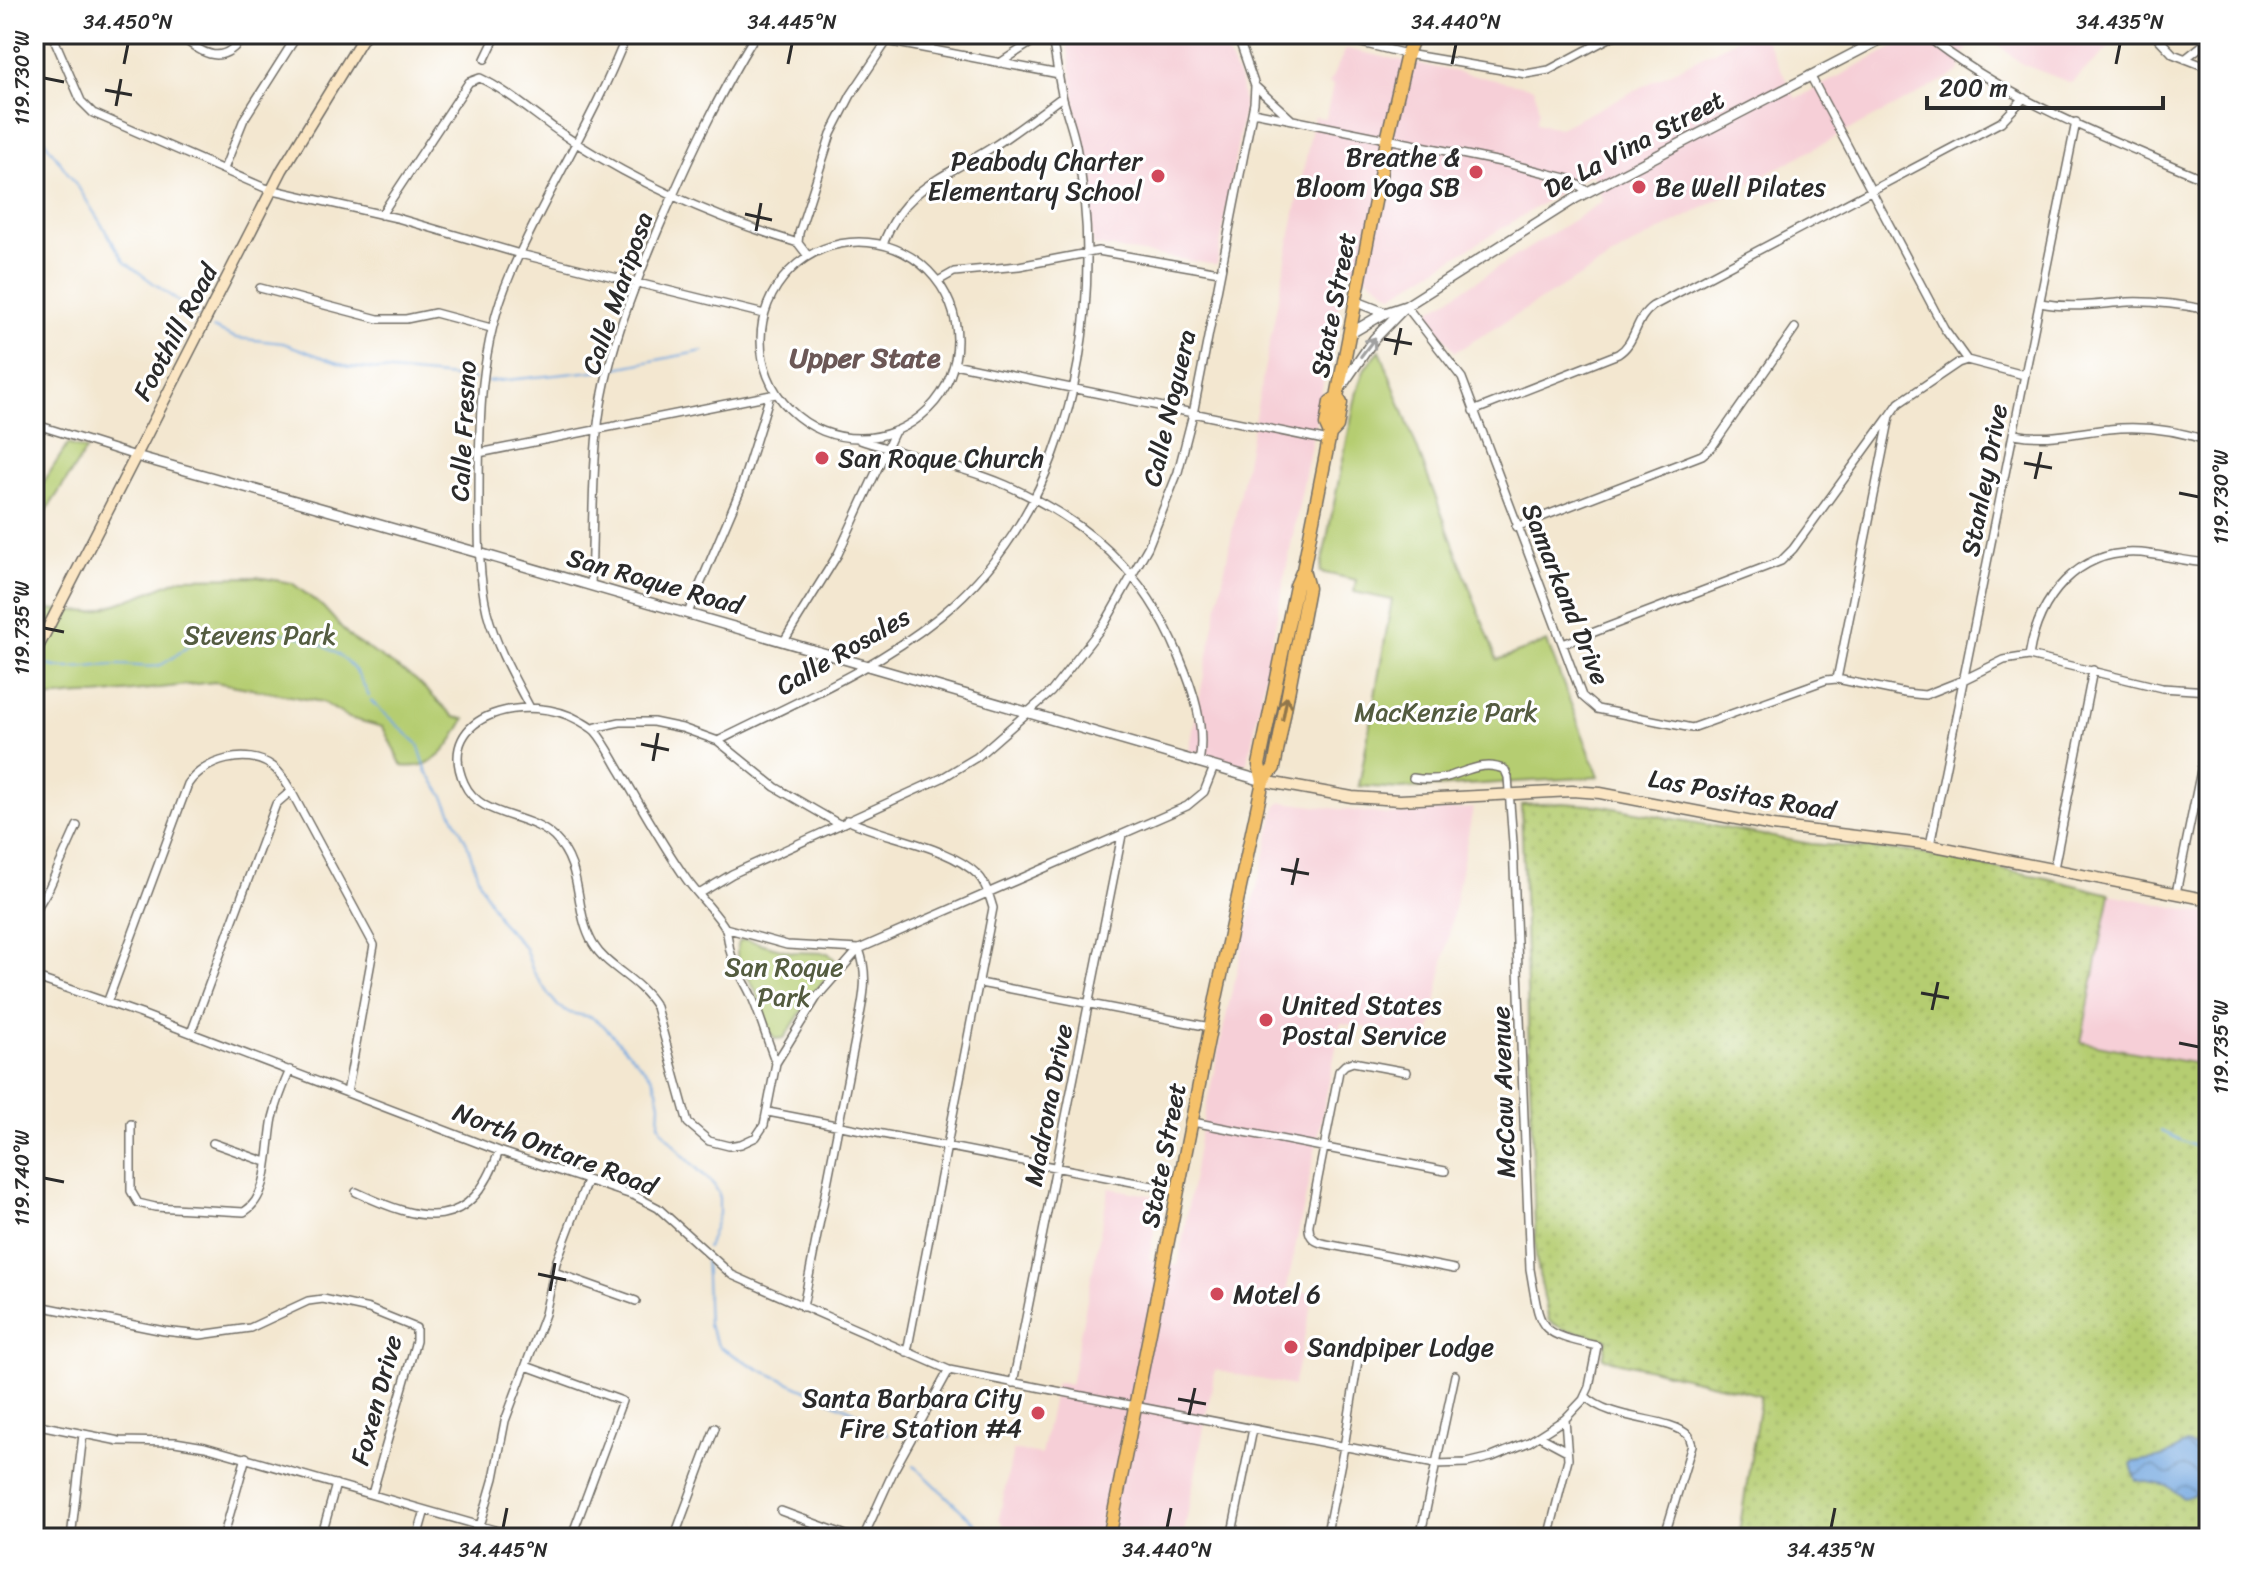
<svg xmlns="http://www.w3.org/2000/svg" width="2243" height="1572" font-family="Sriracha,sans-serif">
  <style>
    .built { fill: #f6cfd7 }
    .grass { fill: url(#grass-dots); stroke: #707c4e; stroke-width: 2 }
    .park { fill: #b5cd71; stroke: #707c4e; stroke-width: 2 }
    .water { fill: url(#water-waves); stroke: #506a86; stroke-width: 2 }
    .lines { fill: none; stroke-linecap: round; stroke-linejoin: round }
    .stream { stroke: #74a8e0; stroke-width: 2 }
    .minor-casing { stroke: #716d65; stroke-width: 10 }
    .tertiary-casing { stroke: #716d65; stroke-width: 12 }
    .secondary-casing { stroke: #716d65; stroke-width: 13 }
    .primary-casing { stroke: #716d65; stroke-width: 15 }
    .minor { stroke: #fff; stroke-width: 7 }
    .tertiary { stroke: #fff; stroke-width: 9 }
    .secondary { stroke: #fbe6c4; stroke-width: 10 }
    .primary { stroke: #f5c16b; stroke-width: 12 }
    .oneway { stroke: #a0a0a0 }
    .oneway2 { stroke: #90764b }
    .ticks { fill: none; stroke: #2b2b2b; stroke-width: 3 }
    .poi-dot { fill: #d1495b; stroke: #fff; stroke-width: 3 }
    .labels { text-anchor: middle; stroke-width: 6; stroke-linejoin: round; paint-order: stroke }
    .street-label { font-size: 26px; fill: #2b2b2b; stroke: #fff }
    .poi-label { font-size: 26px; fill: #2b2b2b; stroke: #fff; text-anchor: start }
    .park-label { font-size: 26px; fill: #545c40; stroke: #fff }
    .neighbourhood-label { font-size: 28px; font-weight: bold; fill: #6c5857; stroke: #fff }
    .neatline { fill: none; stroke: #2b2b2b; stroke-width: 3 }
    .ticks-label { font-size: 20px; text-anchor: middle; fill: #2b2b2b }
  </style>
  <defs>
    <pattern id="grass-dots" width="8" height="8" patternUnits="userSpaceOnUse" patternTransform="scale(2)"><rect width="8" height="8" fill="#b5cd71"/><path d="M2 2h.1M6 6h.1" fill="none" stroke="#9cb062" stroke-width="1.8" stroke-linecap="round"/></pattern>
    <pattern id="water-waves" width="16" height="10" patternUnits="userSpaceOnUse" patternTransform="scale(2)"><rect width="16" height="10" fill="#74a8e0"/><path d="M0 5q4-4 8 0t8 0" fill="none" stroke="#5f89b6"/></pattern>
  </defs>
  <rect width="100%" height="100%" fill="#fff"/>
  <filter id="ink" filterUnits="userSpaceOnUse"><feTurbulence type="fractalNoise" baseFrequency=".0125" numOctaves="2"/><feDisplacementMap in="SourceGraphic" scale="16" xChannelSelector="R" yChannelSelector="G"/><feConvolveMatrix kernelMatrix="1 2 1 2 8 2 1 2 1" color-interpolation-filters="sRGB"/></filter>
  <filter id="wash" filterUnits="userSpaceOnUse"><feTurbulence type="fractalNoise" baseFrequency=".006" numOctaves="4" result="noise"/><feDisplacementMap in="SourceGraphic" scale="32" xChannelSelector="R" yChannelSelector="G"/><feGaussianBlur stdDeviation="1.8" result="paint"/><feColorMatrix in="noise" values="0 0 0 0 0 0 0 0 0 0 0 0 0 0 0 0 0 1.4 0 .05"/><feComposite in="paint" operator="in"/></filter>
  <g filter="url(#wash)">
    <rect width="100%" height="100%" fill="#f3e7d0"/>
    <!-- built -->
    <path class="built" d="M1066,34h144l13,12 18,36 3,26 -27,157 -124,-20z
      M1747,34h16l33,65 113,-60 19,-5h50l-14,19 -5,19 -332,176 -172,104 -29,-39 177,-112 -11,-28 -199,122 -46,-32 -99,499 -7,4 -52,-15 125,-634 12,1 7,-33 -4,-2 17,-34 188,39 5,22 -3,13 24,5z
      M1984,34h140l-53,49 -49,-19z
      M1282,802l106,13 85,-7 -44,232 -88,-17 -54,265 27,6 -21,92 -78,-16 -32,168h-173l-11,-20 14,-68 28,5 15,-73 14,3 39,-197 51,9 -11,62 29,7 21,-126 30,-137 47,-196z
      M2110,894l99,20v152l-128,-24z"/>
    <!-- grass -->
    <path class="grass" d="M1562,803l41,3 208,38 102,8 129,25 68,17 -29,148 128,24v472h-471l23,-143 -158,-37 4,-19 -44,-10 -14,-8 -13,-62 -15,-454z"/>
    <!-- park -->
    <path class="park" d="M1380,350l117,310 50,-18 52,135 -199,12 -41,-3 33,-186 -38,-8 2,-12 -36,-8 37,-181 8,-23z
      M68,444l18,6 -52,80v-33z
      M257,577l35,6 31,24 28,31 64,41 39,38 11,2c-15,27 -29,52 -63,47l-19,-39 -34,-9 -27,-16 -107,-20 -119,13c-22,-2 -41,5 -62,2v-95l10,7 49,3 46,-16 43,-18z
      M741,940h7l44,12 36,1 7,7 -1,10 -18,20 -32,48 -8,1 -5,-5 -16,-44 -18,-33v-12z"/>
    <!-- water -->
    <path class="water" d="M2186,1444l12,3c16,21 12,45 -15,51l-15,-12 -32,-6 -5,-15 3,-3 29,-5z"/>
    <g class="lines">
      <!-- stream -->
      <path class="stream" d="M34,126l46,64 45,72 74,55
        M213,328l23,10 47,5 66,24 126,12
        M616,368l87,-17
        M488,382l115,-12
        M35,660c28,15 55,4 85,5 12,0 25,3 37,1 12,-2 27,-20 41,-25 48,-19 120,-12 156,28 7,8 10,18 15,27
        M371,701l47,43 9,28 16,23 24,48 13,40 20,38 25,27 8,23 16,24 9,11 12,7 21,4 12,8 49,52 5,12 3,15 -1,19 3,7 19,23 33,32 5,9v20l-12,34
        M2161,1131l33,15 15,2
        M705,1254l3,71 11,22 40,22 103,46 26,19
        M914,1465l76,73"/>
    </g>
  </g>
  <g filter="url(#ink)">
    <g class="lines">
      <defs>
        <path id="minor" d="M52,34l29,67 12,12 172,75 132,30 123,36 244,60
          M177,34c28,21 46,34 68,0
          M850,34l209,40
          M1340,34l9,6 58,14 119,20 23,-4 68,-36
          M1924,34c83,67 188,106 285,147
          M2154,34l19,20 36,14
          M485,59l12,-25
          M2185,59l24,-19
          M1000,63l44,-29
          M1810,75l134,253 23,32
          M1255,86l36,33
          M1253,112l253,51 64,16 18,13
          M224,169l20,-50 54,-85
          M381,215l88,-133 11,-4c34,16 63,45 96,65 68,43 145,77 222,100
          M761 340a98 98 0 1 1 196 0a98 98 0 1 1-196 0Z
          M883,244c21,-57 62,-67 108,-96 25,-16 48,-34 71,-51
          M808,256l-10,-13 1,-10 32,-99 20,-39 36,-54
          M938,281l16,-9 65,-6 79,-15 121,21
          M260,288l118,31h28l29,-6 56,15
          M2040,303c31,6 57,1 88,-1 27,-1 55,3 81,8
          M1406,306l56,72 120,318 15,13 95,19 134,-48 11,-1 68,14 20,2 38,-15 41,-20 25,-4 133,32 47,3
          M954,364l375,77
          M1473,411l145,-57c19,-12 16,-35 35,-48l348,-184 23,-24
          M34,424l102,32
          M2014,434c36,7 60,-2 95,-5 35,-4 67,1 100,12
          M860,440c48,16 99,25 146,45 83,37 138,86 173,171 14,33 27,70 20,107
          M479,453l297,-59
          M1516,527l186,-72 10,-8 83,-119
          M591,585c2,-50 1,-102 6,-152 7,-71 34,-139 61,-203 29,-68 59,-133 98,-196
          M688,613l52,-122 30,-96
          M784,641l54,-87 57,-123
          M1563,644l218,-83 12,-12 95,-131
          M2029,656c9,-58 49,-108 112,-103 23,2 45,9 68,10
          M1837,679l53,-263 9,-13 59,-40 9,-3 57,15
          M529,706c-16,-30 -33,-60 -42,-94 -9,-38 -8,-77 -8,-115 0,-77 0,-150 31,-222 35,-82 85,-157 117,-241
          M593,728l27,-6h33l29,6 36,13 57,46 64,37
          M718,741c75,-38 156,-71 221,-124 108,-88 149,-228 148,-363 0,-35 -4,-73 -11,-108 -3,-16 -9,-31 -13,-47 -5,-21 -7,-43 -12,-65
          M847,820c40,19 100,25 131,55 8,8 12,23 15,33l-86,444
          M1930,845l146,-723
          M2054,868l39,-198
          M2176,893l33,-162
          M699,894l33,-20 210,-96 35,-21 74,-65 54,-69 43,-76 30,-75 15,-58 61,-311 1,-17 -18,-52
          M34,913l15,-25 28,-62
          M725,928l62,17 72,4c8,22 6,39 2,61l-58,297
          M34,977l107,37 358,137 136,45 23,12 74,67 217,95 486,94 32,-1 25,-6 37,-15 36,-23 18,-19 6,-13 8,-41c-62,-14 -56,-15 -67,-77l-17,-426 -5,-66 -3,-7c-20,-10 -38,1 -58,7 -12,3 -23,3 -34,1
          M980,983l230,44
          M107,1003l81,-219c16,-24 59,-36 84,-18 9,6 14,17 19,25l83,154 -27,148
          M191,1033l85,-229 15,-13
          M776,1063c-9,-22 -15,-46 -25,-68 -6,-13 -14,-25 -19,-38 -4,-9 -3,-21 -7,-29 -6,-12 -29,-35 -38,-48 -24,-34 -45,-72 -66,-108 -8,-13 -16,-30 -26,-41 -4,-4 -10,-7 -15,-10 -49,-29 -147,-9 -116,62 16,36 64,29 90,54 31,30 19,73 39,107 15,25 46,34 63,63l32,116 21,18 20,5 12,-2 15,-7 8,-12 12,-62 41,-66 42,-48 328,-143 17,-14 10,-25
          M1407,1072l-54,-10 -8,3 -6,6 -30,153c-1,10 3,16 12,19l133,26
          M768,1112l411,79
          M1193,1122l252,49
          M131,1124v67l7,12 17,4 89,5c27,-16 23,-66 29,-94 4,-16 10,-32 17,-48
          M213,1143l53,19
          M356,1192c66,31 115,42 143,-41
          M554,1272l82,29
          M34,1305l130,26 36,4 50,-7 58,-27 15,-2 46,10 47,19v13l-44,153
          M526,1366l96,35 -51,137
          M1013,1383l109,-548
          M1585,1396c26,26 85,20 104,40l3,9 -28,93
          M34,1424l85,17 56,1 30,5 318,91
          M1539,1436l28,15
          M781,1511l73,27
          M480,1526l14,-48 11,-57 40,-107 11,-51 31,-82
          M71,1538l12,-104
          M223,1538l23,-81
          M321,1538l15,-54
          M417,1538l8,-28
          M674,1538l41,-110
          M863,1538l31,-68 55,-100
          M1231,1538l22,-109
          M1326,1538l18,-91 15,-93
          M1420,1538l35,-163
          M1548,1538l20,-79 -3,-40"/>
        <path id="tertiary" d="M1357,302l28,11
          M1351,333l34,-20 21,-7 170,-108 315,-164
          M1341,387l33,-48 32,-33
          M136,456l343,97 784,228"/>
        <path id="secondary" d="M34,655l248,-485 83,-136
          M1263,781l89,16 48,3 172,-9 28,2 173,33 157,19 279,55"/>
        <path id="primary" d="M1330,434l-4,-9 4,-23 7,-5 50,-257 20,-86 8,-20
          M1263,781l11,-13 34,-180 -5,-18
          M1109,1538l108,-544 46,-213 -4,-16 37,-179 7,-16 27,-136 7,-7 4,-24 -4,-6"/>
      </defs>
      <!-- minor casing -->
      <use href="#minor" class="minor-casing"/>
      <!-- tertiary casing -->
      <use href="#tertiary" class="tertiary-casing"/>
      <!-- secondary casing -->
      <use href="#secondary" class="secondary-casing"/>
      <!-- primary casing -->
      <use href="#primary" class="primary-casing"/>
      <!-- minor -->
      <use href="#minor" class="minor"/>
      <!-- tertiary -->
      <use href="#tertiary" class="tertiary"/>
      <!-- secondary -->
      <use href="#secondary" class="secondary"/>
      <!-- primary -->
      <use href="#primary" class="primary"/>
    </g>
    <!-- one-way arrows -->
    <defs><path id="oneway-shaft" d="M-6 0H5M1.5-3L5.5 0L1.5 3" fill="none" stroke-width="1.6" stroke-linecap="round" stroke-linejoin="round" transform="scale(2)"/></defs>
    <use class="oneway" href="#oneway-shaft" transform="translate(1368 347) rotate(-53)"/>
    <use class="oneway2" href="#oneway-shaft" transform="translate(1285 708) rotate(-79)"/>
  </g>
  <!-- ticks -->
  <path class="ticks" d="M124,64l4,-20M788,64l4,-20M1452,64l4,-20M2116,64l4,-20M44,78l20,4M105,90l27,5M116,106l5,-27M745,214l27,6M756,231l5,-28M1384,339l28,5M1395,355l6,-27M2024,463l28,5M2035,479l6,-27M2179,493l20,4M44,628l20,4M641,744l28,6M653,761l5,-28M1281,869l28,5M1292,885l6,-27M1921,993l28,5M1932,1010l6,-28M2179,1043l20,4M44,1178l20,4M538,1274l28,6M550,1291l5,-28M1178,1399l28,5M1189,1415l6,-27M503,1528l4,-20M1167,1528l4,-20M1831,1528l4,-20"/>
  <!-- markers -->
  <g class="poi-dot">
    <circle cx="1476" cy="172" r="8"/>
    <circle cx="1158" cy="176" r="8"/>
    <circle cx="1639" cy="187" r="8"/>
    <circle cx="822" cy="458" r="8"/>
    <circle cx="1266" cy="1020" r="8"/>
    <circle cx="1217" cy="1294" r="8"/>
    <circle cx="1291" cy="1347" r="8"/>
    <circle cx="1038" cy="1413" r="8"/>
  </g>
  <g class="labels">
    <!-- street labels -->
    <g class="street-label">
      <text transform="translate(1634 144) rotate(-28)" y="9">De La Vina Street</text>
      <text transform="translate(617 293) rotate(-71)" y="9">Calle Mariposa</text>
      <text transform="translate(1333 305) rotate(-79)" y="9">State Street</text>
      <text transform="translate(175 332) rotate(-62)" y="9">Foothill Road</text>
      <text transform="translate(1169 408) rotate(-77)" y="9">Calle Noguera</text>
      <text transform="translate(463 431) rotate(-87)" y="9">Calle Fresno</text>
      <text transform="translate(1984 480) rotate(-79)" y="9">Stanley Drive</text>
      <text transform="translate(655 581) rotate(16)" y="9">San Roque Road</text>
      <text transform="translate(1566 594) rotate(68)" y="9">Samarkand Drive</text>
      <text transform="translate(843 651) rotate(-30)" y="9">Calle Rosales</text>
      <text transform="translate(1742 794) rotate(10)" y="9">Las Positas Road</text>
      <text transform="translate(1503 1092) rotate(-92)" y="9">McCaw Avenue</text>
      <text transform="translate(1048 1105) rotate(-79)" y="9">Madrona Drive</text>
      <text transform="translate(555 1149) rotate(21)" y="9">North Ontare Road</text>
      <text transform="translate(1163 1155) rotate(-79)" y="9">State Street</text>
      <text transform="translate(376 1400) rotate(-75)" y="9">Foxen Drive</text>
    </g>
    <!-- poi labels -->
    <g class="poi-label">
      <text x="1460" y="166" text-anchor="end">Breathe &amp;<tspan x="1460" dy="30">Bloom Yoga SB</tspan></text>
      <text x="1142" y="170" text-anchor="end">Peabody Charter<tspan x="1142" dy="30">Elementary School</tspan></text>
      <text x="1655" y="196">Be Well Pilates</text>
      <text x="838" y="467">San Roque Church</text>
      <text x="1282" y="1014">United States<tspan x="1282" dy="30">Postal Service</tspan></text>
      <text x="1233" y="1303">Motel 6</text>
      <text x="1307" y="1356">Sandpiper Lodge</text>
      <text x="1022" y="1407" text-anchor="end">Santa Barbara City<tspan x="1022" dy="30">Fire Station #4</tspan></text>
    </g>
    <!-- park labels -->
    <g class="park-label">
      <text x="260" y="644">Stevens Park</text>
      <text x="1446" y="721">MacKenzie Park</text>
      <text x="784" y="976">San Roque<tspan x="784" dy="30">Park</tspan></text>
    </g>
    <!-- neighbourhood labels -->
    <g class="neighbourhood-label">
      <text x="865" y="367">Upper State</text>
    </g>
  </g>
  <!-- margin -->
  <rect width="2243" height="1572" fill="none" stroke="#fff" stroke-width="88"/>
  <!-- scale -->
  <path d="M1927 96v12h236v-12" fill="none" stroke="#2b2b2b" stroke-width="4"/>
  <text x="1939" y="96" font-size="24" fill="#2b2b2b" stroke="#ffffff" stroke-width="6" paint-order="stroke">200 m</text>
  <rect x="44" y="44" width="2155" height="1484" class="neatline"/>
  <g class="ticks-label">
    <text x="128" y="29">34.450°N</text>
    <text x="792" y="29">34.445°N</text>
    <text x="1456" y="29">34.440°N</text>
    <text x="2120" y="29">34.435°N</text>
    <text transform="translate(22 78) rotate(-90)" y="7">119.730°W</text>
    <text transform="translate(2221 497) rotate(-90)" y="7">119.730°W</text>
    <text transform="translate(22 628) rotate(-90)" y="7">119.735°W</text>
    <text transform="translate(2221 1047) rotate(-90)" y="7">119.735°W</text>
    <text transform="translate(22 1178) rotate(-90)" y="7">119.740°W</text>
    <text x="503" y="1557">34.445°N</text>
    <text x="1167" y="1557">34.440°N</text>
    <text x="1831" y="1557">34.435°N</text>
  </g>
</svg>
